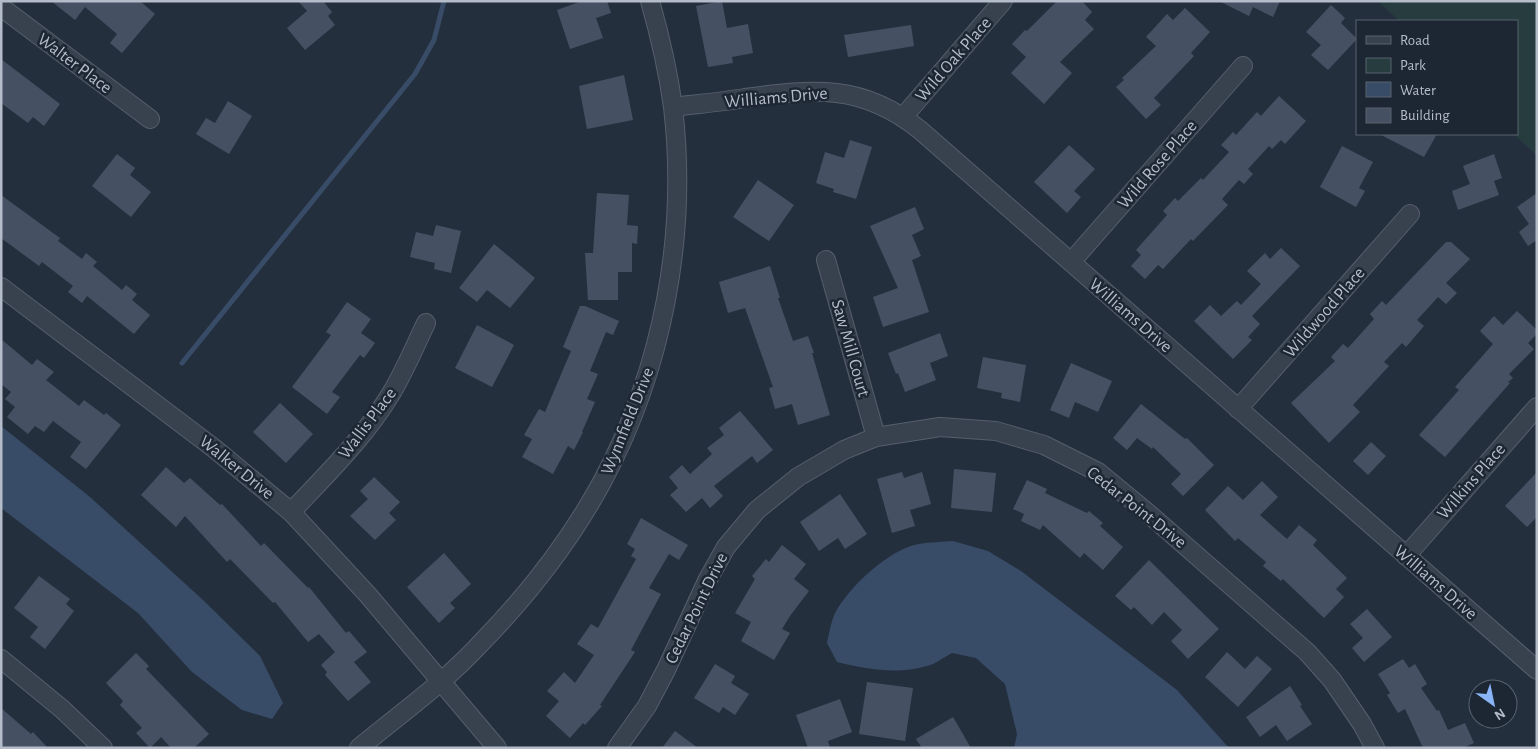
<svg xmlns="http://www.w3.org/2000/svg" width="1538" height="749" font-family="'Alegreya Sans',sans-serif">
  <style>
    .green { fill: #263c3f }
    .water { fill: #394c67 }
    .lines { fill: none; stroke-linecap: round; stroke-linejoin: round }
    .stream { stroke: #394c67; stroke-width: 5 }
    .building { fill: #455162 }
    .street-casing { stroke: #565f6c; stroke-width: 20 }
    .street { stroke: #38414e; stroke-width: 18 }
    .labels { text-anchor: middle; stroke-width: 5; stroke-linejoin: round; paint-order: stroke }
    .street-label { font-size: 18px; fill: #b4bcc9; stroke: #1d2633 }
  </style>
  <rect width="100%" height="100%" fill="#242f3e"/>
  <!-- green -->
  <path class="green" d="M1378,1h159v155l-23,-22h3v-113h-118z"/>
  <!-- water -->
  <path class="water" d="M1,426l89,71 113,103 57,56 23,47 -11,16 -30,-9 -50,-38 -54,-59 -137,-105z
    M953,541l35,10 33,20 156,119 52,58h-215l3,-14 -12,-50 -29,-26 -24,-5c-8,4 -16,11 -25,13 -30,9 -60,3 -90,-4l-10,-19c2,-10 4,-21 8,-30 14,-26 54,-64 84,-69 11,-2 23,-2 34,-3z"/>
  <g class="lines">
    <!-- stream -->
    <path class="stream" d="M182,363l233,-289 19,-34 10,-39"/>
  </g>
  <!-- building -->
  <path class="building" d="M51,1h89l15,13 -33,39 -12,-10 7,-9 -32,-27 -10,13z
    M298,1h25l9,11 -4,4 7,9 -30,25 -18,-22 20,-17z
    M582,1h25l4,12 -15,5 7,20 -33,11 -13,-39z
    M722,1l5,27 21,-4 5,29 -21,4 1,6 -25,4 -12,-61z
    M1057,1h25l10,11 -7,8 9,9 -34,33 12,11 -28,31 -33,-31 15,-16 -14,-13 13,-14 2,1z
    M1219,1h61l-7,16 -20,-10 -4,9z
    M1331,5l14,13 -4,5 16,16 -29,31 -17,-15 10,-10 -15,-13z
    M1185,8l25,24 -19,21 3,3 -40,42 7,7 -15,14 -30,-32 8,-7 -2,-2 34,-32 -10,-9 21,-23 6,6z
    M911,25l3,21 -66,11 -4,-22z
    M1,59l59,45 -16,22 -11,-9 -5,6 -27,-20z
    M624,75l9,45 -46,9 -8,-43z
    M1279,96l27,25 -21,23 -4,-4 -9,9 -3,-3 -21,23 5,5 -9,10 -5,-4 -17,19 6,6 -35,36 -2,-2 -28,30 -5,-4 -13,14 -14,-13 10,-11 -5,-5 31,-35 -4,-4 12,-13 3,3 23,-23 2,2 26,-28 -8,-7 12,-13 3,3 21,-23 4,4z
    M228,101l24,15 -23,38 -33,-20 10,-16 9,5z
    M1379,134h58l-13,23z
    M850,140l22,7 -16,52 -23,-7 1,-3 -18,-6 9,-31 19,6z
    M1069,145l26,24 -21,22 7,6 -14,16 -33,-31z
    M1342,146l31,16 -14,26 6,3 -9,16 -36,-20z
    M117,154l18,14 -5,7 21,17 -20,25 -39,-31z
    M1494,154l8,24 -8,3 5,14 -41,15 -6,-19 18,-7 -7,-18z
    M758,180l36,25 -25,36 -36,-24z
    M597,193l32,2 -2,30 11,1 -1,18 -5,-1v29h-14v28h-30l-3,-47h8z
    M1537,193v47l-9,6 -9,-14 10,-8 -12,-17z
    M1,195l59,43 -2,3 24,18 4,-6 11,9 -4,4 29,24 4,-5 11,9 -5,6 18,15 -16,19 -47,-38 -5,7 -14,-11 5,-6 -31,-24 -3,4 -38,-28z
    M915,207l9,22 -12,6 9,21 -9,4 17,52 -46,15 -10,-30 25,-9 -28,-62z
    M436,225l25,6 -10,42 -17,-4 1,-6 -25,-6 6,-25 17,4z
    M1446,242h5l19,17 -24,24 11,10 -11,11 -8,-7 -21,23 7,6 -18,21 -4,-4 -18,19 5,4 -36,39 7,7 -31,31 -38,-40 44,-42 -4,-4 12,-13 5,4 26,-29 -4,-5 12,-13 4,4z
    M494,244l41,34 -25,30 -23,-18 -10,12 -18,-14z
    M1281,248l19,18 -48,50 8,8 -12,13 4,3 -19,19 -39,-38 16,-16 11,11 16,-15 4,4 20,-21 -14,-13 18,-18 5,6z
    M770,266l10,32h-2l15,43 15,-5 6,17h-2l18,62 -32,10 -6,-21 -17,5 -6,-21 4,-1 -28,-79 -17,5 -9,-31z
    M347,302l24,17 -10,14 14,10 -11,15 -4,-3 -28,37 8,5 -13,17 -35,-27 39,-52 -5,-3z
    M580,306h5l34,15 -6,14 -7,-3 -16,39 8,3 -11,25 8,3 -13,30h1l-9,18 -6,-4 -15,28 -31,-17 10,-18 -8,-4 15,-26 6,3 26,-61 -8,-4z
    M1517,311l20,19v4l-9,9 6,6 -25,25 4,4 -5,4 2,1 -65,74 -26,-22 40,-45 -4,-3 38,-43 -13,-13 14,-15 9,9z
    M477,325l37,20 -22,42 -37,-19z
    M940,333l8,23 -18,7 6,17 -31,12 -7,-19 -2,1 -8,-21z
    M1,339l31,26 5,-6 17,13 -8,8 33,26 5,-6 20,15 2,-2 15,12 -35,44 -16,-12 11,-15 -28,-21 -9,11 -9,-6 -7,8 -21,-17 8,-10 -10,-8 6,-7 -10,-8z
    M983,357l43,8 -6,37 -19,-4 1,-5 -25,-5z
    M1071,363l41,18 -14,31 -23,-10 -6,16 -19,-8z
    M280,403l33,31 -27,29 -33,-31z
    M1141,404l44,35 2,-1 27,27 -31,31 -12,-12 10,-10 -28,-27 -1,2 -15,-11 -10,12 -14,-12z
    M740,411l33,39 -16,13 -5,-7 -38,30 9,10 -13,12 -8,-10 -16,14 -16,-17 8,-7 -9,-11 13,-12 8,9 22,-20 -5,-6 17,-13 -5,-7z
    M1371,442l15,14 -18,19 -15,-14z
    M166,467l18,16 6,-5 30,27 2,-1 39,42 3,-3 44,45 1,-1 37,46 3,-2 18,21 -13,10 17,20 -23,19 -23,-26 2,-3 -6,-7 14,-13 -16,-18 -11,8 -33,-40 -2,1 -43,-44 -3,3 -42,-46 -9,11 -35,-32z
    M954,469l42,4 -4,39 -41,-4z
    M902,472l2,6 18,-6 9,32 -21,6 5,16 -23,7 -15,-54z
    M1537,472v45l-10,10 -22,-21z
    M374,477l26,25 -11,11 7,7 -21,20 -25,-24 18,-17 -8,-8z
    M1027,480l20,9 -2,4 42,20 2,-2 14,12 -3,3 23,21 -20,23 -19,-17 -4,5 -37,-33 -3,5 -19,-9 3,-7 -11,-5z
    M1262,481l16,16 -18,18 27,24 12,-14 18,15 -4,5 34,33 -11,11 8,8 -20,21 -41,-39 -2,2 -18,-15 3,-4 -28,-24 -3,3 -30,-31 23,-24 15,14z
    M840,494l27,40 -22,15 -7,-11 -19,13 -19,-29z
    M641,518l47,27 -9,15 -10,-6 -20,34 12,6 -30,56 4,2 -35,53 2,1 -17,19 -2,-2 -13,15 -24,-22 13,-15 -12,-10 17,-19 11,11 19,-28 -17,-11 14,-20 7,4 38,-69 -5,-3 4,-7 -8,-5z
    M782,545l24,19 -12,15 15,12 -19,25 -8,13 8,4 -16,27 -33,-19 10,-19 -16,-9 20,-34 -3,-3 14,-17 3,3z
    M444,553l27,31 -21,19 5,5 -16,15 -32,-36z
    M1149,560l70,69 -31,30 -17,-18 11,-11 -18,-18 -12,13 -18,-18 -3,3 -16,-14z
    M39,576l31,23 -4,5 8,7 -29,38 -15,-12 8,-10 -24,-19z
    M1367,609l25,28 -28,25 -12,-14 11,-10 -13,-14z
    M1227,652l18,17 12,-13 15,13 -34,38 -33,-30z
    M136,653l13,13 -3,3 63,65 -15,14h-23l-10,-11 -11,11 -14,-15 6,-5 -22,-23 3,-4 -17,-18z
    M1403,659l6,9 6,-4 12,20 -6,4 16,23 2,-1 9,20 17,-7 9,20 -11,5h-40l-18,-39 -7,4 -11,-18 3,-2 -12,-19z
    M715,664l20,12 -4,7 18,11 -14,21 -12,-8 -4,6 -25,-15z
    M867,682l46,6 -8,53 -46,-7z
    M1290,686l12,19 -2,1 12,18 -25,17 -11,-16 -16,12 -14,-20z
    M840,699l12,33 -24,9 2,7h-22l-12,-33z
    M1,708l30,26 2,-2 15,16h-47z
    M953,717l18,31h-49l-6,-9z
    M675,731l23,17h-36z"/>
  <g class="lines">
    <defs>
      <path id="street" d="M1,7l149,112
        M673,107c24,-3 48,-5 72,-9 69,-9 117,-15 175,32l617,540
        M903,117l100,-116
        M826,260l50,177
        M1071,262l172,-196
        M1,287l214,162 76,63 77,83 129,153
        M1238,409l172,-195
        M291,512c36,-38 74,-75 101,-120 13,-22 23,-46 34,-69
        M1406,556l131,-149
        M1,659l61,50 41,39
        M359,748c41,-34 85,-65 121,-104 47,-48 90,-103 122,-162 61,-114 86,-247 71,-375 -5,-36 -13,-71 -23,-106
        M617,748l30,-42 19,-36 41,-89 19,-34 31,-37 41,-33 46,-27 32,-13 64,-10 56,4 48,14 54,27 51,42 158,138 25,28 30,44 13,24"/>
    </defs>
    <!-- street casing -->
    <use href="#street" class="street-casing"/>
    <!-- street -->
    <use href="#street" class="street"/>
  </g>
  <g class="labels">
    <!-- street labels -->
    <g class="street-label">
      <text transform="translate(953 59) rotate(-49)" y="6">Wild Oak Place</text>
      <text transform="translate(75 63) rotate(37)" y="6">Walter Place</text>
      <text transform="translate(776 97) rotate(-5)" y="6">Williams Drive</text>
      <text transform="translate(1157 164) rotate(-49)" y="6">Wild Rose Place</text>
      <text transform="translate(1324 312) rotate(-49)" y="6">Wildwood Place</text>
      <text transform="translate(1131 315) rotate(41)" y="6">Williams Drive</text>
      <text transform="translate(851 348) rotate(74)" y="6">Saw Mill Court</text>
      <text transform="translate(627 421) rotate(-68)" y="6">Wynnfield Drive</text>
      <text transform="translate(367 423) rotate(-53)" y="6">Wallis Place</text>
      <text transform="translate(237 467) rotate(39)" y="6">Walker Drive</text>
      <text transform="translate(1471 481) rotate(-49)" y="6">Wilkins Place</text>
      <text transform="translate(1137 507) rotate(38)" y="6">Cedar Point Drive</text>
      <text transform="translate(1436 582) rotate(41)" y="6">Williams Drive</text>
      <text transform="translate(696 608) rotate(-64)" y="6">Cedar Point Drive</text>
    </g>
  </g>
  <!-- border -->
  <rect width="1538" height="749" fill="none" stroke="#b4bcc9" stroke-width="5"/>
  <!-- legend -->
  <rect x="1356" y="20" width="162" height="115" fill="#1d2633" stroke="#59626f"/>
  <rect x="1366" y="36" width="25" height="8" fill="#38414e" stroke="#59626f"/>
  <text x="1400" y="45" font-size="15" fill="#b4bcc9">Road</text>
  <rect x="1366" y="58" width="25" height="15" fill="#263c3f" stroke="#59626f"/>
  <text x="1400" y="70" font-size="15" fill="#b4bcc9">Park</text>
  <rect x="1366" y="82" width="25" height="15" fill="#394c67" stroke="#59626f"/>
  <text x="1400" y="95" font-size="15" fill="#b4bcc9">Water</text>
  <rect x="1366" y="108" width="25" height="15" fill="#455162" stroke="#59626f"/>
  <text x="1400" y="120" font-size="15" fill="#b4bcc9">Building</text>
  <!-- north arrow -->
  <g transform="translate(1493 704) rotate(147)"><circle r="24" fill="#1d2633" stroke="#59626f"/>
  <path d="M0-4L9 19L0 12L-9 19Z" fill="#8ab4f8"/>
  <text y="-8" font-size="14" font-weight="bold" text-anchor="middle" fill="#b4bcc9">N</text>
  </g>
</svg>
